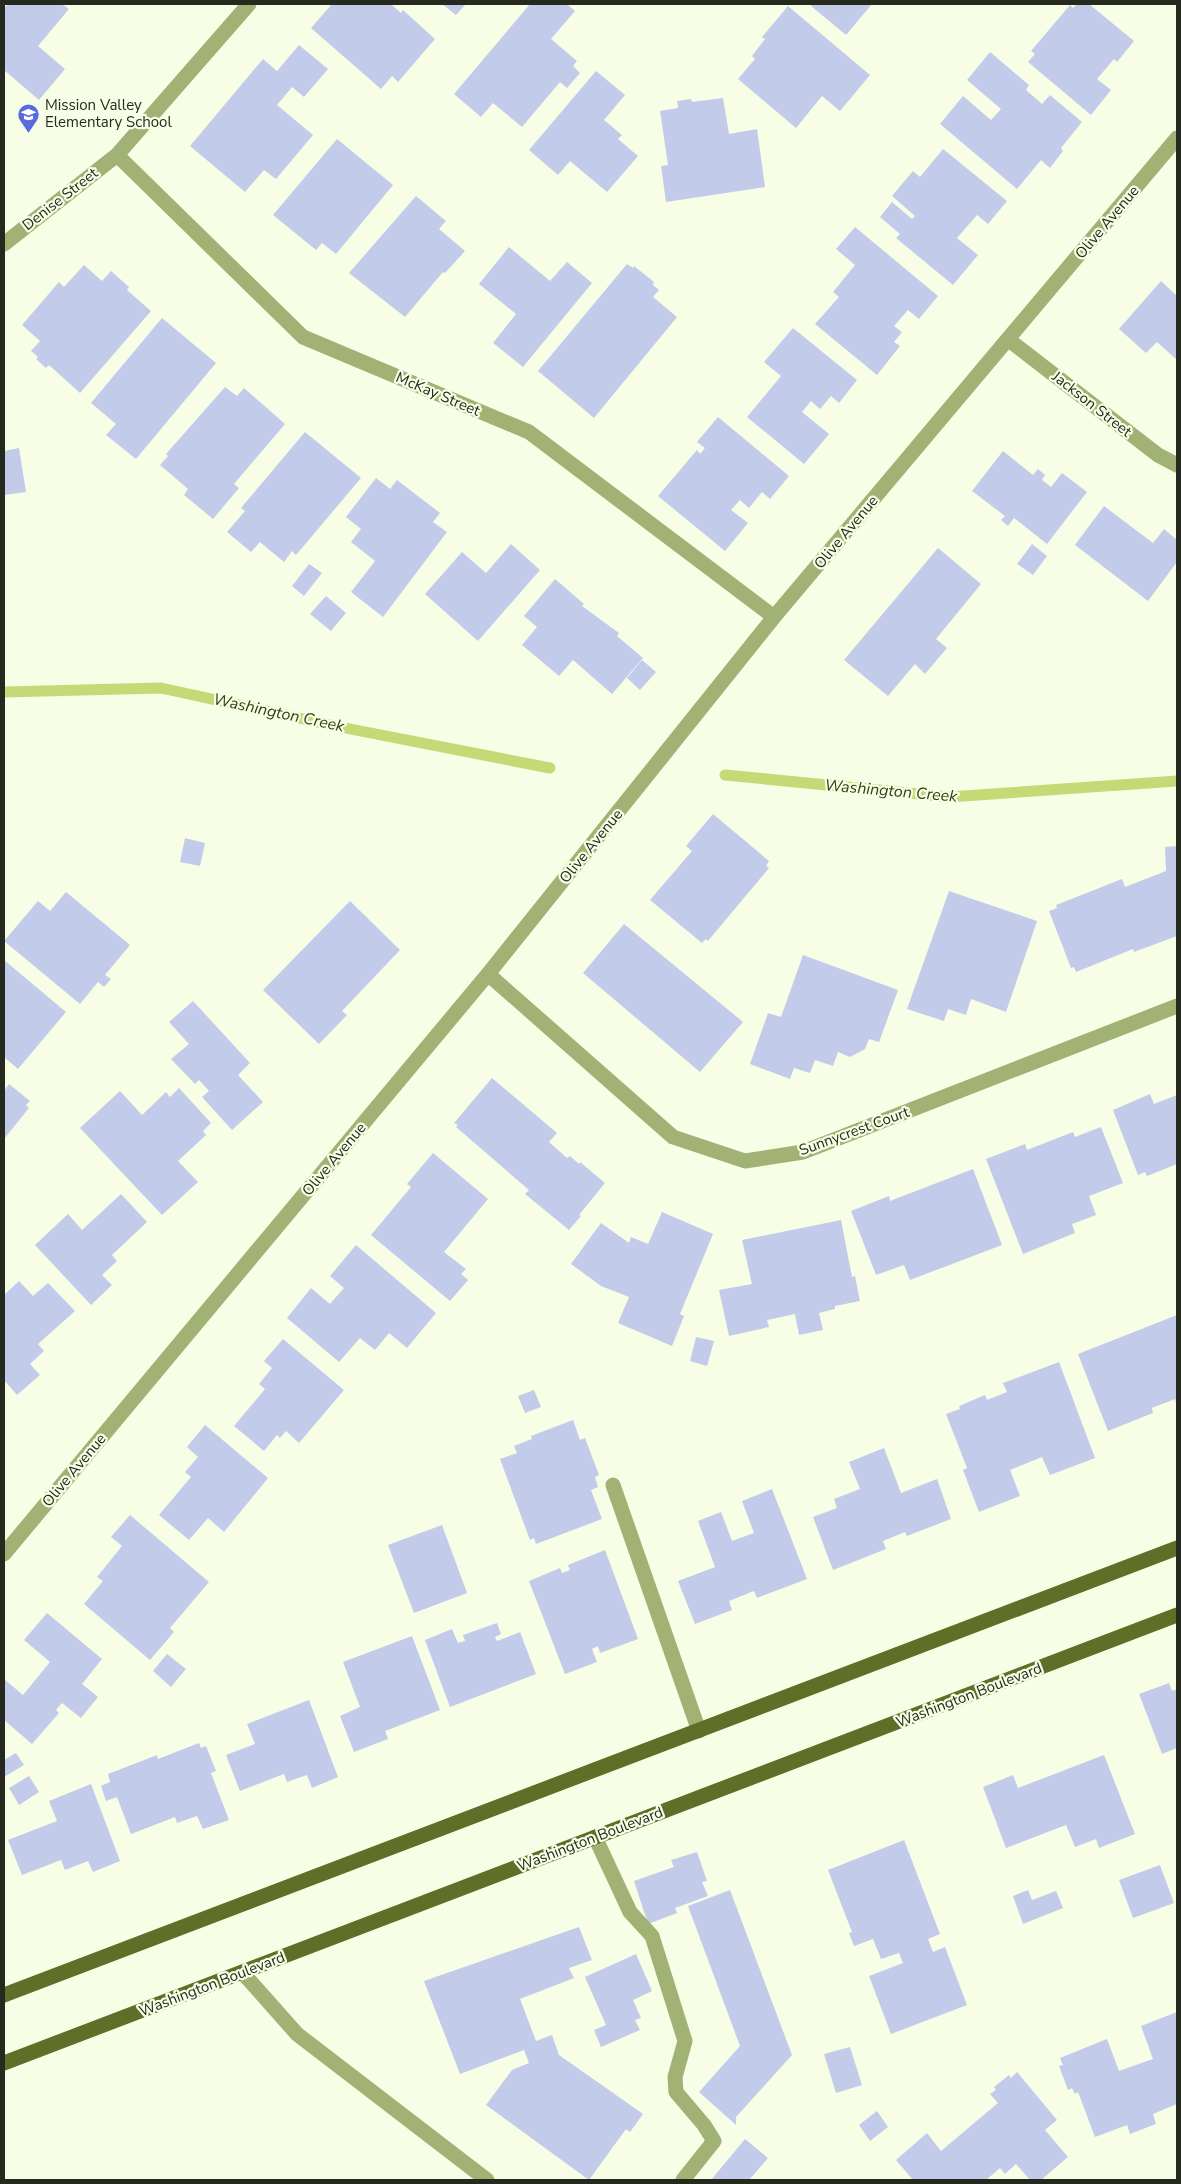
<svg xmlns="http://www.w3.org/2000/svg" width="1181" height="2184" font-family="'Nunito Sans',sans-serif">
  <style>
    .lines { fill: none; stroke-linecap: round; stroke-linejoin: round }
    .stream { stroke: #c4da76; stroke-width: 11 }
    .building { fill: #c2cbe9 }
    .minor { stroke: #a2b174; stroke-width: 15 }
    .major { stroke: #606e28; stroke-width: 15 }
    .labels { text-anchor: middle; stroke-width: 4.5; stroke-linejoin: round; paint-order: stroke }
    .poi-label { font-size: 15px; fill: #26291d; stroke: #f7fee5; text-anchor: start }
    .street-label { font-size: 15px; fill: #26291d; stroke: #f7fee5 }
    .water-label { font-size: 16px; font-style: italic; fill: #363e15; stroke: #f7fee5 }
  </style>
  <rect width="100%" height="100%" fill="#f7fee5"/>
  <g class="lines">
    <!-- stream -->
    <path class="stream" d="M4,692l157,-4 179,39 210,41
      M725,775l224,22 228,-16"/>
  </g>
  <!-- building -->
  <path class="building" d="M8,4h54l7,5 -31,37 27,23 -26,31 -35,-30v-62z
    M332,4h59l10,9 2,-3 32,29 -37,43 -6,-6 -11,13 -70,-61z
    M442,4h24l-10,11z
    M530,4h37l8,7 -24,28 26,22 -4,5 7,7 -13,15 -7,-6 -38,45 -29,-24 -12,14 -27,-23z
    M812,4h60l-26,31 -35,-29z
    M1077,4h12l45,37 -17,21 -3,-3 -17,20 14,11 -20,25 -63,-53 7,-8 -4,-3 39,-46 3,3z
    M788,6l82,69 -30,36 -18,-15 -26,32 -58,-49 17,-20 -3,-3 13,-17 -3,-2z
    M299,45l29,24 -24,28 -12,-10 -15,18 36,30 -37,44 -12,-9 -19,22 -55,-46 73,-87 14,12z
    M990,52l39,33 -3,5 16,14 8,-9 32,27 -21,26 2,3 -13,17 -9,-8 -24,29 -77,-65 23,-28 28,24 10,-11 -34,-29z
    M596,71l29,24 -21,25 18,15 -4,4 20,17 -31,36 -37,-31 -12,14 -29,-25z
    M723,98l6,36 28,-5 8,58 -99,15 -5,-36 7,-1 -8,-54 18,-3 -1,-7 14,-2 1,3z
    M337,139l56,46 -57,69 -14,-11 -6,7 -43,-35z
    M943,149l64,52 -19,23 -11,-9 -20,23 21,17 -25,30 -57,-47 4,-4 -20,-17 12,-15 20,17 3,-3 -23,-20 21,-25 7,6z
    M416,196l30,25 -7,8 26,22 -20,22 -2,-1 -38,45 -56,-44z
    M855,227l83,69 -19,23 -11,-9 -14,16 8,6 -8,10 6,4 -23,29 -62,-51 24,-27 -6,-5 22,-27 -19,-16z
    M509,247l41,34 17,-19 25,21 -69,84 -30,-24 23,-29 -37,-30z
    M627,264l6,4 1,-2 20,16 -1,3 6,5 -6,7 24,20 -83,101 -56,-47z
    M84,265l18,16 9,-10 18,16 -2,3 24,21 -71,82 -31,-28 -3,3 -10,-9 2,-2 -7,-6 9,-10 -18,-16 37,-43 5,5z
    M1161,281l16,15v64l-20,-18 -11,11 -27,-24z
    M162,318l54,45 -80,96 -30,-24 10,-11 -25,-21z
    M793,328l64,52 -18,23 -8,-7 -11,13 -9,-8 -9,11 27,22 -25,30 -57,-47 34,-41 -17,-14z
    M225,387l12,9 7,-8 41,36 -51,60 5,4 -26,31 -29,-24 4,-6 -28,-24 8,-9 -2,-2z
    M718,417l71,59 -19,23 -8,-7 -13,16 -9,-8 -9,10 17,13 -23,28 -67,-55 39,-46 3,4 5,-6 -8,-6z
    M305,432l56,46 -65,77 -4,-4 -8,11 -24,-20 -9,10 -24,-20 18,-21 -4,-3z
    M19,448l7,44 -22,3v-44z
    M1003,451l30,24 5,-6 7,6 -3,5 9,7 11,-14 25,19 -40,52 -33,-26 -6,8 -7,-6 4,-4 -33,-25z
    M376,478l14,11 7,-9 43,33 -7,9 14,10 -64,85 -32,-25 24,-31 -24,-19 10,-13 -15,-12z
    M1104,506l49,37 11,-14 13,11v22l-29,39 -73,-56z
    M511,544l29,26 -62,71 -53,-47 37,-42 24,21z
    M1032,544l15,12 -14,19 -16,-11z
    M938,548l43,36 -45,55 11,9 -22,26 -10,-10 -27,32 -44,-36z
    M309,564l13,9 -18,23 -12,-10z
    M555,579l29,25 -2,2 37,27 -2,3 26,22 -31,36 -39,-34 -14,16 -37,-31 15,-18 -13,-11z
    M326,596l20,17 -15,18 -21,-17z
    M642,660l14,12 -16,18 -13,-12z
    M713,814l56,47 -3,5 3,2 -61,73 -2,-2 -4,4 -52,-43 42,-49 -6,-5z
    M185,838l20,5 -5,23 -20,-4z
    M1177,846v90l-43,16 -1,-3 -57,23 -2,-5 -3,1 -22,-57 8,-3 -1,-3 66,-26 3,8 41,-16 -1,-24z
    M949,891l88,30 -31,91 -35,-13 -5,16 -18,-6 -4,12 -37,-12z
    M66,892l64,53 -25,30 6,4 -7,8 -6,-5 -18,22 -76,-63 34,-40 12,10z
    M350,901l50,49 -58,61 5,4 -28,29 -56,-54z
    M624,924l119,98 -43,50 -117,-99z
    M803,955l95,35 -19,52 -10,-3 -4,10 -15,8 -12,-5 -5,14 -18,-6 -5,13 -16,-5 -4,11 -40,-15 18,-51 13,4z
    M4,960l62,52 -48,57 -14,-12z
    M193,1001l57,62 -12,12 25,27 -31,28 -30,-33 7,-6 -10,-11 -4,4 -24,-25 18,-15 -20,-22z
    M492,1078l65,55 -8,9 18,16 3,-2 9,8 1,-2 25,21 -26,32 2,1 -12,14 -44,-36 4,-4 -73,-63 2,-2 -4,-2z
    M9,1084l21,17 -4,4 3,3 -25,31v-48z
    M179,1088l32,35 -8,8 3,4 -28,26 20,21 -36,33 -82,-87 40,-37 22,24 24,-23 4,5z
    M1150,1094l4,10 23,-9v69l-30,12 -2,-4 -7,3 -25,-65z
    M1101,1127l22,56 -34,13 7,19 -24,9 3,9 -52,21 -37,-95 39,-15 2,6 46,-18 2,5z
    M433,1153l55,46 -44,53 22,17 -5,5 7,6 -18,21 -79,-66 40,-48 -4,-3z
    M973,1169l29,76 -92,35 -6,-15 -28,10 -25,-64 38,-15 1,5z
    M121,1194l26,28 -35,33 5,6 -15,14 10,10 -21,20 -56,-60 33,-31 14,16z
    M662,1212l51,22 -33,80 4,2 -12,30 -54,-23 11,-26 -28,-11 -30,-22 30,-41 28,20 2,-6 17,7z
    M841,1220l11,57 3,-1 5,25 -25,5v3l-16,4 4,17 -24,5 -4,-21 -28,6 2,7 -40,9 -10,-46 33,-6 -10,-44z
    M356,1245l80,68 -29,35 -18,-15 -14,17 -15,-12 -21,24 -52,-44 24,-30 19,16 14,-16 -14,-12z
    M19,1281l14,15 15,-13 27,28 -37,33 6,7 -14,13 10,11 -23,20 -13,-15v-85z
    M1177,1315v91l-2,-7 -23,9 1,5 -45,18 -30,-77z
    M696,1337l18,4 -7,25 -17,-5z
    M283,1339l61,51 -45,53 -13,-12 -6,7 -3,-3 -13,16 -30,-25 31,-37 -6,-5 13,-16 -8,-7z
    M1059,1362l36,96 -45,17 -8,-18 -32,13 10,26 -41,16 -16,-42 4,-2 -21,-54 14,-5 -1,-3 26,-11 2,5 20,-8 -4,-9z
    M534,1390l7,17 -16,6 -7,-17z
    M573,1420l7,20 5,-2 14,37 -4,2 3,10 -7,3 11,29 -66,25 -2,-6 -4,2 -30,-81 17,-6 -3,-7 18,-7 -1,-3z
    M205,1425l63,53 -44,54 -16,-14 -19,22 -30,-25 32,-38 -6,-5 13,-15 -11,-10z
    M884,1448l17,45 36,-14 14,40 -44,17 -2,-4 -22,9 3,8 -53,21 -20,-53 24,-9 -3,-9 26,-10 -11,-27z
    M772,1489l35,90 -50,19 -3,-7 -25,10 3,9 -37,14 -17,-43 37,-14 -17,-46 23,-9 11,29 22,-8 -12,-32z
    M130,1515l79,67 -39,46 4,4 -24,28 -66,-56 19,-23 -6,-4 25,-31 -11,-9z
    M442,1525l25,68 -53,20 -26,-68z
    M605,1550l33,89 -38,14 -2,-7 -6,3 5,13 -32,12 -36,-93 31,-13 2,5 8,-3 -2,-5z
    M47,1613l55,46 -20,25 16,13 -17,21 -19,-15 -6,7 3,3 -27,31 -28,-24v-41l19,16 27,-33 -26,-22z
    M497,1623l4,11 -6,3 2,4 23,-9 16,42 -86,33 -25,-67 27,-11 6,14 7,-2 -2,-6z
    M412,1636l28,74 -55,21 3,8 -34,13 -14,-36 20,-9 -17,-45z
    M167,1654l19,15 -15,18 -18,-16z
    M1169,1683l3,8 5,-2v59l-15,6 -23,-60z
    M309,1700l29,77 -26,11 -5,-13 -20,7 -3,-8 -44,17 -14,-36 29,-11 -8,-20z
    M199,1743l2,5 5,-2 10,25 -5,2 18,47 -26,9 -6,-13 -20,7 -2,-6 -44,17 -14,-37 -11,4 -5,-15 9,-4 -2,-8 49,-19 1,4z
    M16,1753l8,12 -20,12v-17z
    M1104,1755l31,79 -36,14 -3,-9 -21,8 -9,-22 -60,23 -23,-61 30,-12 5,13z
    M29,1776l10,16 -20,13 -10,-17z
    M91,1784l29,77 -27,11 -5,-11 -23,9 -4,-10 -39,15 -14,-35 49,-19 -8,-20z
    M904,1840l36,94 -12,5 5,13 12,-5 22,58 -76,29 -22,-58 34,-13 -4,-10 -18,6 -8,-20 -19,7 -5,-13 3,-1 -24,-62z
    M697,1852l10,29 -5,1 6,14 -33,12 2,5 -29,11 -14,-43 40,-14 -3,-7z
    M1160,1865l14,38 -41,15 -14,-38z
    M730,1890l62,165 -56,62v8l-37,-33 41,-46 -52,-140z
    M1028,1890l4,10 24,-9 7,17 -40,16 -10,-28z
    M579,1927l13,33 -23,8 5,10 -54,21 16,42 16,-6 7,20 84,59 -13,18 -4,-3 -37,51 -103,-75 26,-35 17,-7 -5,-13 -64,24 -36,-93z
    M636,1954l16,37 -19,9 8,18 -6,2 5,10 -39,17 -7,-17 12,-5 -21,-48z
    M1177,2012v92l-24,10 3,10 -26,10 -3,-9 -32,12 -17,-45 -3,2 -3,-6 -4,2 -9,-24 4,-1 -3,-7 47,-19 12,32 34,-12 -12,-33z
    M850,2047l12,38 -26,8 -12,-39z
    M1017,2072l40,48 -12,10 23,27 -27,23h-11l-14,-16 -11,10 -5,-6 -14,12h-73l-17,-20 31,-27 14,18 57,-48 -8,-9 6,-4 -2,-3 15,-12 2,3z
    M877,2111l11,16 -18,14 -11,-16z
    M745,2139l23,19 -19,22h-38z"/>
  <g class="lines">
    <!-- minor -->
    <path class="minor" d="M117,155l186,182 226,95 245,185
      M4,244l113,-89 132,-151
      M1009,340l149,115 19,10
      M488,974l185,163 72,24 58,-9 374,-146
      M613,1485l86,246
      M4,1554l484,-580 286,-357 403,-479
      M595,1837l35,75 22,24 33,105 -10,36 1,15 28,33 10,16 -31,39
      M242,1972l55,62 190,146"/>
    <!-- major -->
    <path class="major" d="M4,1995l1173,-447
      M4,2063l1173,-448"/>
  </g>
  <!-- icons -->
  <defs>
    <symbol id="school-pin" viewBox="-11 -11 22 30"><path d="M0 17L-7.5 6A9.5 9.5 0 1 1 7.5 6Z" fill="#576ae0" stroke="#f7fee5"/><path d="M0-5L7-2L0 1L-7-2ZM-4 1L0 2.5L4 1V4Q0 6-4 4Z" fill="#fff"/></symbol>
  </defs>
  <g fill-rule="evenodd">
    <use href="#school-pin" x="16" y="102" width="25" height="34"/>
  </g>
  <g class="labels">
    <!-- poi labels -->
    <g class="poi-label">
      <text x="45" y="110">Mission Valley<tspan x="45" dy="17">Elementary School</tspan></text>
    </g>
    <!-- street labels -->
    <g class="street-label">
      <text transform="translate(60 199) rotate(-38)" y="5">Denise Street</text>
      <text transform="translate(1107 222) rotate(-50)" y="5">Olive Avenue</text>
      <text transform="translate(438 394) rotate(23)" y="5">McKay Street</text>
      <text transform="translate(1092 404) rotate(38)" y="5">Jackson Street</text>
      <text transform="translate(846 532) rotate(-50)" y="5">Olive Avenue</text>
      <text transform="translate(591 846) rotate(-51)" y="5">Olive Avenue</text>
      <text transform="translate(854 1131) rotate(-20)" y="5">Sunnycrest Court</text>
      <text transform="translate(334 1159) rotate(-50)" y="5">Olive Avenue</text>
      <text transform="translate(74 1470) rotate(-50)" y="5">Olive Avenue</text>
      <text transform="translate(969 1695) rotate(-21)" y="5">Washington Boulevard</text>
      <text transform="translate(590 1839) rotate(-21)" y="5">Washington Boulevard</text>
      <text transform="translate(212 1984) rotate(-21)" y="5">Washington Boulevard</text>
    </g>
    <!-- water labels -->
    <g class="water-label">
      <text transform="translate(279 712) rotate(12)" y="6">Washington Creek</text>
      <text transform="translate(891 790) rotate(5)" y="6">Washington Creek</text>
    </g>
  </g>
  <!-- border -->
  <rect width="1181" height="2184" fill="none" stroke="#26291d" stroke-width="10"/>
</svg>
